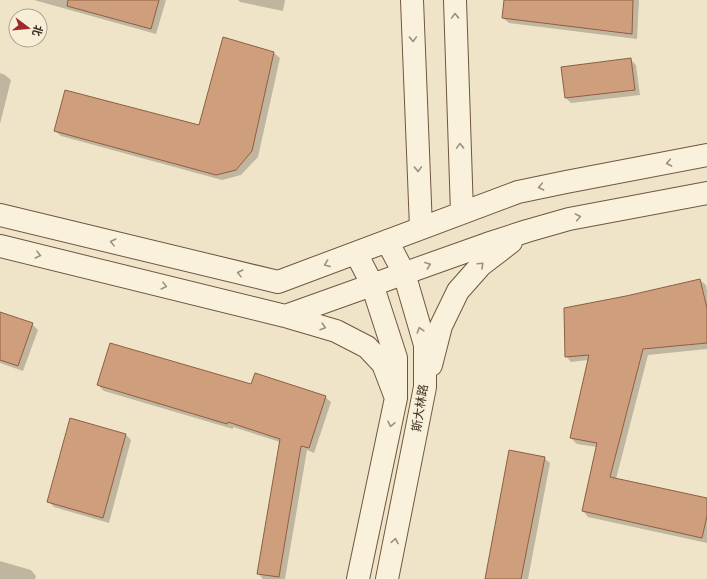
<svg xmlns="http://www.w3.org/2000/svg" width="707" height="579" font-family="Georgia,'Noto Sans SC',serif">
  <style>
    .shadow { fill: #0003 }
    .building { fill: #cf9f7d; stroke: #8d5f41 }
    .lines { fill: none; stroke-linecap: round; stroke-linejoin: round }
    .secondary-casing { stroke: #6f573f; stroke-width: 24 }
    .secondary { stroke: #faf1dc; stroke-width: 22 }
    .oneway { stroke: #9c907e }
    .labels { text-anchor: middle; stroke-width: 3.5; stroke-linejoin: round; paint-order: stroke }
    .street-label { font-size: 12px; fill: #3d2e20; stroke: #f7eed8 }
  </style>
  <rect width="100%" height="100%" fill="#f0e4c8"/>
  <!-- shadow -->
  <path class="shadow" d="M34,0h132l-10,34z
    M238,0h47l-2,11 -43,-9z
    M505,0h134l-2,39 -128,-16 -6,-5z
    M224,38l50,15 6,5 -22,99 -17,18 -19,5 -161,-44 -6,-5 145,-5z
    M630,59l6,6 4,30 -69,8 -5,-5z
    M0,73l5,2 6,5 -11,44z
    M700,280l6,5 1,6v58l-59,6 -32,124 91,20v44l-119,-26 -5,-6 14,-64 -20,-3 -6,-6 17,-78 -17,2 -5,-6 60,-59z
    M0,313l32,11 6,6 -15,41 -23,-8z
    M98,385h154l73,12 6,5 -17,51 -7,-3 -22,129h-22l-5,-6 22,-131 -47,-15v2l-129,-38z
    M71,419l55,16 5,5 -22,83 -55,-16 -6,-6z
    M544,458l6,5 -22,116h-42z
    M0,561l31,9 5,6 -1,3h-35z"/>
  <!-- building -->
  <path class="building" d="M68,0h91l-8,29 -84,-23z
    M504,0h129l-1,34 -130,-16z
    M223,37l51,15 -22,99 -16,19 -20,5 -162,-44 11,-41 134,35z
    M631,58l4,32 -70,8 -4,-31z
    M700,279l7,29v35l-64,6 -33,128 97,21v18l-5,22 -120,-27 15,-68 -27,-5 19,-83 -24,2 -1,-49 62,-12z
    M0,312l33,11 -15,43 -18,-6z
    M110,343l141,41 4,-11 71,23 -17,52 -8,-2 -22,131 -22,-3 23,-135 -52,-17 -1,2 -130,-39z
    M70,418l56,16 -23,84 -56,-16z
    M509,450l36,7 -24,122h-36z"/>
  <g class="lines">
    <defs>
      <path id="secondary" d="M412,0l9,228
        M455,0l7,213
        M0,215l278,67 240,-90 48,-10 141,-27
        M387,241l17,32 21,72v42l-38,192
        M0,246l285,70 51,15 31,16 16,17 13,34
        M356,253l16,31 24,74v40l-38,181
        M285,316l202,-72 40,-13 42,-12 138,-26
        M431,365l10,-39 17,-35 23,-26 30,-23"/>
    </defs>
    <!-- secondary casing -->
    <use href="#secondary" class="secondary-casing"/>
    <!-- secondary -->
    <use href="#secondary" class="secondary"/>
  </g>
  <!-- one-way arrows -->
  <defs><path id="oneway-chevron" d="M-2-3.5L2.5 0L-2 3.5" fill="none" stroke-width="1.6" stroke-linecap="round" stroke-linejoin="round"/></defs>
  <g class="oneway">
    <use href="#oneway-chevron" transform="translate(455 16) rotate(-92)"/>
    <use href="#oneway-chevron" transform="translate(413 39) rotate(88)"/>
    <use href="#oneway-chevron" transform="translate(460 146) rotate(-92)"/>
    <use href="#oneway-chevron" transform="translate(669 163) rotate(169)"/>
    <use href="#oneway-chevron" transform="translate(418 169) rotate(88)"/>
    <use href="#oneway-chevron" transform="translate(541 187) rotate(168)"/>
    <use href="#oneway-chevron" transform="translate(578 217) rotate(-11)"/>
    <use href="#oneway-chevron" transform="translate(113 242) rotate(-166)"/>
    <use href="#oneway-chevron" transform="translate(38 255) rotate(14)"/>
    <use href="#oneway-chevron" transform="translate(327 264) rotate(159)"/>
    <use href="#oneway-chevron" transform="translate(428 265) rotate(-20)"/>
    <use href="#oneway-chevron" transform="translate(481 265) rotate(-43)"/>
    <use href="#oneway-chevron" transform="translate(240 273) rotate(-166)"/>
    <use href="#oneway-chevron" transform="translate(164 286) rotate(14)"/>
    <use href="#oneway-chevron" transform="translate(323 327) rotate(17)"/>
    <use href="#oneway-chevron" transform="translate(420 330) rotate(-107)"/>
    <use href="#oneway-chevron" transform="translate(391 424) rotate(102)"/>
    <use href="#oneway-chevron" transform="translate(395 541) rotate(-79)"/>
  </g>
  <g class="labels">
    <!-- street labels -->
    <g class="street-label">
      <text transform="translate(420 408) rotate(-81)" y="4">斯大林路</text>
    </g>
  </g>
  <!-- north arrow -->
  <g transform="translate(28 28) rotate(106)"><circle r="19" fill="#f7eed8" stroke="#ada18e"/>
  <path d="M0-3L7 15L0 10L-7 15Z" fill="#9e2a2b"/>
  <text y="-6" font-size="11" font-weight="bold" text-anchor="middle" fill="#3d2e20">北</text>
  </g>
</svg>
